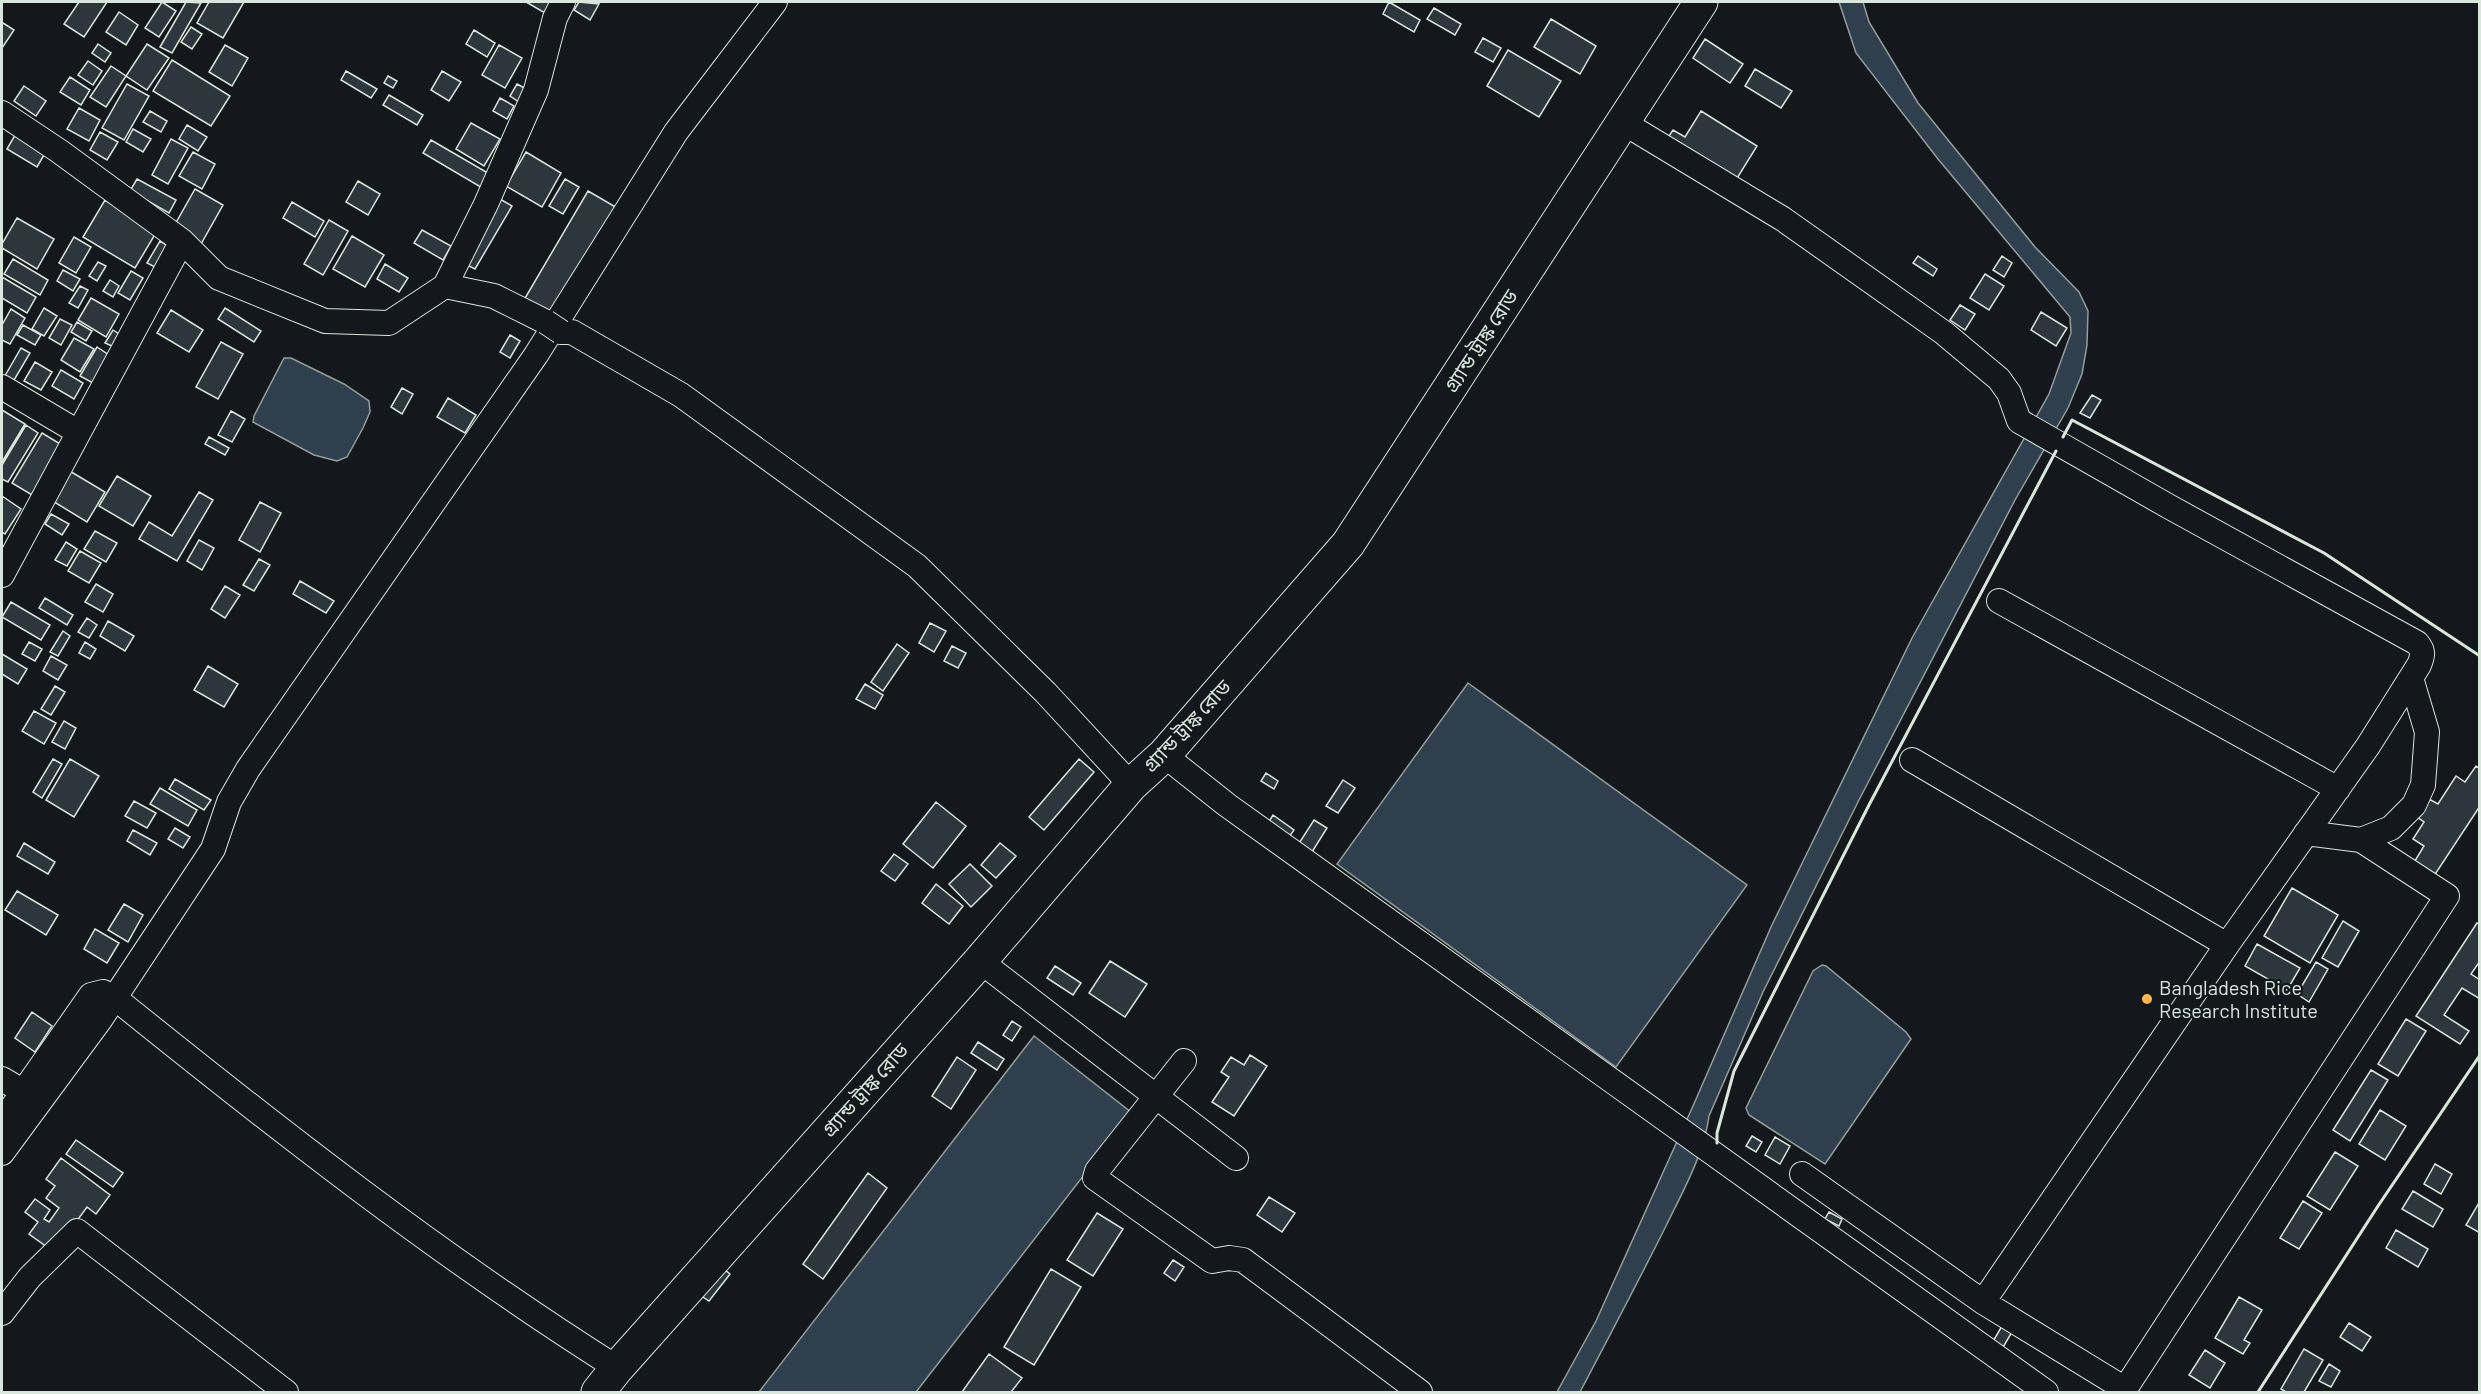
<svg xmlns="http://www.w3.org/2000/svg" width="2481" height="1394" font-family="Barlow,'Noto Sans Bengali',sans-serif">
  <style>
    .water { fill: #2f3f4d; stroke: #939e99; stroke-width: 1.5 }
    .building { fill: #2c363c; stroke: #d8e6dc; stroke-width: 1.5 }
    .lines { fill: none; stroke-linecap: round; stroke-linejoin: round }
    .minor-casing { stroke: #d8e6dc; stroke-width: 26 }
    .highway-casing { stroke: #d8e6dc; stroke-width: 35 }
    .minor { stroke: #14181c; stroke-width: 24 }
    .highway { stroke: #14181c; stroke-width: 33 }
    .minor-bridge-casing { stroke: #d8e6dc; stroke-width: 26; stroke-linecap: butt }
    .minor-bridge { stroke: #14181c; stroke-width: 24 }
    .wall { stroke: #d8e6dc; stroke-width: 3 }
    .poi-dot { fill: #ffb74d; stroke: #14181c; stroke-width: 2 }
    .labels { text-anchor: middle; stroke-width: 4.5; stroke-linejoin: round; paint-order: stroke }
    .street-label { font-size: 20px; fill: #d8e6dc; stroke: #14181c }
    .poi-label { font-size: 20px; fill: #d8e6dc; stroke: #14181c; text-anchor: start }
  </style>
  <rect width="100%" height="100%" fill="#14181c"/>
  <!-- water -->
  <path class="water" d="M1839,2h24l6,20 49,81 117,144 44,45 9,19 -1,34 -5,29 -14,34 -53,92 -155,298 -97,194 -54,124c-5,38 -26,75 -43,110 -28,56 -57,111 -86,166h-23l39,-71 97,-215 78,-179 141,-289 137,-244 22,-61 -1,-16 -132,-158 -82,-106z
    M284,358h7l53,26 25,17 1,11 -7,16 -16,29 -10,4 -23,-6 -61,-33 1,-6z
    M1468,683l279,202 -131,182 -279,-203z
    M1822,965l4,1 80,66 5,7 -86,125 -76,-49 -3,-7 67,-137z
    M1034,1036l98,77 -216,279h-157z"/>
  <!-- building -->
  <path class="building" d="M79,2h28l-23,35 -20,-13z
    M162,2l14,9 -17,26 -14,-9z
    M186,2l15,1 -29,50 -12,-6z
    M209,2h35l-21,36 -26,-15z
    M526,2h25l-6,11z
    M579,2l20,2 -9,16 -16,-10z
    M1389,2l31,18 -6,12 -31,-18z
    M1434,8l27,16 -6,11 -28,-16z
    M119,12l19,13 -12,20 -20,-13z
    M1551,19l45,27 -16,28 -46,-27z
    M3,23l11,7 -12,18v-23z
    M191,27l11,7 -10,15 -11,-7z
    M474,30l21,13 -8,14 -21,-13z
    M1483,38l18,10 -8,14 -18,-10z
    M1705,39l38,25 -13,19 -37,-25z
    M98,44l13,9 -6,9 -13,-9z
    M147,44l22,14 -22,32 -21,-14z
    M225,45l23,13 -16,28 -23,-14z
    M499,45l23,13 -17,30 -23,-13z
    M1508,50l53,31 -22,36 -52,-31z
    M172,60l58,36 -19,30 -58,-35z
    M88,61l14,10 -9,14 -15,-10z
    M111,66l15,10 -20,31 -16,-10z
    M1755,69l37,22 -11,17 -36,-22z
    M346,71l31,18 -6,9 -30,-18z
    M442,71l19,11 -12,19 -18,-11z
    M388,76l9,5 -4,7 -9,-5z
    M70,77l20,13 -9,15 -21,-13z
    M127,84l22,12 -25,44 -22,-12z
    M517,84l13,7 -8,13 -12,-8z
    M24,86l22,15 -10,15 -22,-15z
    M389,95l34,20 -6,10 -34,-20z
    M500,98l14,8 -7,13 -14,-8z
    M79,108l21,12 -11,21 -22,-12z
    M150,111l17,10 -6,11 -18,-10z
    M1701,111l56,35 -26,42 -68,-43 10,-15 12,7z
    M471,123l29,16 -16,27 -28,-17z
    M187,125l20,12 -9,14 -19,-12z
    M133,129l18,10 -8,13 -17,-10z
    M18,130l30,18 -11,19 -30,-18z
    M100,132l18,10 -11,18 -17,-10z
    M171,139l17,9 -20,36 -16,-9z
    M431,140l62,36 -9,13 -61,-36z
    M193,152l22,12 -13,25 -23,-13z
    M526,152l35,21 -19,34 -36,-21z
    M137,179l39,21 -7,13 -39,-22z
    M565,179l14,8 -16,27 -14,-8z
    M358,181l22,13 -12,21 -22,-13z
    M195,189l28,16 -22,39 -28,-16z
    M588,191l31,18 -67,114 -31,-18z
    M500,199l12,7 -37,63 -12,-6z
    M105,200l52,31 -22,37 -52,-31z
    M292,202l32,19 -9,16 -32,-19z
    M17,218l37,21 -17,30 -35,-21v-4z
    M329,220l19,11 -25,44 -19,-11z
    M422,230l29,16 -8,14 -29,-17z
    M352,236l32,19 -19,32 -32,-18z
    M74,237l17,10 -15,26 -17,-10z
    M160,241l8,5 -13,21 -8,-4z
    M1918,256l19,13 -4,7 -20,-13z
    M2002,256l10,7 -8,14 -11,-7z
    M13,259l35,21 -8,15 -36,-21z
    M98,262l8,4 -9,15 -8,-5z
    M385,264l23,14 -9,14 -22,-13z
    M63,270l17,9 -7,12 -16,-10z
    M131,271l12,7 -13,22 -12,-7z
    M1985,274l19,12 -15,24 -19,-12z
    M2,277l34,20 -9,16 -25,-15z
    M110,280l9,6 -6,11 -10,-6z
    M80,286l8,4 -10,18 -9,-5z
    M91,298l28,16 -13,23 -28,-17z
    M1960,305l15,9 -10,16 -15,-10z
    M44,308l13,8 -13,20 -12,-7z
    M225,308l36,23 -7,11 -36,-23z
    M11,309l14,9 -15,26 -8,-4v-15z
    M171,310l32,20 -14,22 -32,-19z
    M2041,312l26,16 -11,18 -25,-16z
    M60,319l12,6 -11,20 -12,-7z
    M77,322l15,9 -6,10 -15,-9z
    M23,325l18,10 -6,10 -18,-10z
    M113,330l6,4 -7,12 -7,-3z
    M510,335l10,6 -10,17 -10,-6z
    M74,338l20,11 -14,23 -19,-12z
    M221,342l22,12 -25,45 -22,-12z
    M97,347l12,8 -16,28 -13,-7z
    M21,348l9,5 -20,34 -8,-6z
    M35,362l17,10 -11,18 -17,-9z
    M61,370l22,13 -9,16 -22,-13z
    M402,388l11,6 -11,20 -11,-7z
    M2092,395l9,5 -11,18 -10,-5z
    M448,398l28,17 -11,18 -28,-16z
    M2,410l23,14 -23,38z
    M231,411l14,8 -13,23 -14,-7z
    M26,425l12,8 -30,49 -6,-3v-14z
    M42,433l20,12 -30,50 -20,-12z
    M209,437l20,11 -4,7 -20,-11z
    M68,470l37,22 -18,30 -36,-22z
    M117,476l34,20 -18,30 -34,-20z
    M199,492l14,8 -36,61 -38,-22 10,-17 23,14z
    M2,496l19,13 -16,25 -3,-2z
    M260,502l21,11 -21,39 -21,-12z
    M51,514l18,10 -7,11 -17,-11z
    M95,531l22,12 -11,19 -22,-13z
    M199,540l15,8 -12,22 -15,-9z
    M66,542l11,7 -10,17 -12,-6z
    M80,551l21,12 -12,20 -21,-12z
    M259,559l11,6 -16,26 -11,-6z
    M300,581l34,20 -8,12 -33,-19z
    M96,584l17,10 -10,18 -18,-10z
    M225,586l15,9 -15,23 -14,-9z
    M45,598l28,17 -6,10 -28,-17z
    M11,602l39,23 -9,15 -39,-23z
    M87,618l10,7 -8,13 -11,-6z
    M108,621l26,15 -9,15 -25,-15z
    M930,623l16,8 -12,21 -15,-9z
    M63,631l7,5 -12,20 -8,-4z
    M29,642l13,7 -7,12 -13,-7z
    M85,642l11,7 -6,10 -11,-6z
    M897,644l12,9 -26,38 -12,-9z
    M952,646l14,7 -8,15 -14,-7z
    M2,654l25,15 -9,15 -16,-10z
    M51,656l16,9 -9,15 -15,-9z
    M208,666l30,18 -14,23 -30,-17z
    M865,684l18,11 -8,14 -19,-10z
    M55,686l10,6 -14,23 -10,-6z
    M34,711l22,12 -12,21 -22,-13z
    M64,721l12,7 -11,21 -13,-7z
    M53,759l9,5 -20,34 -9,-6z
    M70,759l29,17 -25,41 -28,-17z
    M1079,759l15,13 -50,58 -15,-13z
    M2476,766l4,3v37l-50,76 -20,-13 14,-23 -11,-7 11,-17 -7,-5 12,-18 9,5 18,-28 9,6z
    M1266,773l12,8 -4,8 -13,-8z
    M175,779l36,21 -7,10 -35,-21z
    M1343,780l12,8 -17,25 -12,-7z
    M160,788l37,22 -9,16 -38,-22z
    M134,801l22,12 -9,15 -22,-12z
    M936,802l30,24 -33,42 -30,-24z
    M1273,815l21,15 -5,7 -21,-14z
    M1314,820l13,8 -20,32 -13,-9z
    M175,828l15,9 -7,11 -15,-9z
    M133,830l24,13 -7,12 -23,-14z
    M24,843l31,19 -7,12 -31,-18z
    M1000,843l16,13 -20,22 -15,-13z
    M894,854l14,10 -13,17 -14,-10z
    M970,864l22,22 -21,21 -22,-23z
    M936,884l27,22 -14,18 -27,-21z
    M2292,888l46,27 -28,48 -46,-27z
    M17,891l41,24 -12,20 -41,-25z
    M124,904l19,11 -15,27 -20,-12z
    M2343,921l16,10 -21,36 -16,-9z
    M2477,923l3,1v37l-9,13 9,6v19l-18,-11 -18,27 25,16 -9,13 -44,-28z
    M95,929l24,14 -12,20 -23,-14z
    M2257,944l43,24 -13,22 -42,-24z
    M1110,961l37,23 -22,33 -36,-24z
    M2316,962l12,7 -19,33 -12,-8z
    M1055,966l26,17 -8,12 -26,-17z
    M32,1012l20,14 -17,26 -20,-14z
    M2406,1019l20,12 -28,45 -20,-12z
    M1012,1021l9,6 -9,14 -9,-6z
    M978,1042l26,17 -7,11 -26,-17z
    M1250,1055l17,11 -33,50 -22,-14 17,-25 -8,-5 10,-15 13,8z
    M957,1057l19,13 -25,39 -19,-13z
    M2371,1070l17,10 -38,61 -17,-11z
    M2380,1110l26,16 -21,34 -26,-16z
    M1752,1136l10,6 -6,10 -10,-6z
    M1775,1137l15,9 -10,18 -15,-9z
    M76,1140l47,33 -10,14 -47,-33z
    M2335,1152l23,14 -28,44 -23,-14z
    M61,1158l49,37 -14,19 -9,-7 -33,45 -25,-18 9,-12 -13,-10 10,-13 15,11 -6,9 5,3 10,-14 -13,-10 9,-12 -9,-7z
    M2435,1164l17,10 -11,20 -17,-10z
    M868,1173l19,15 -64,91 -20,-15z
    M2413,1191l30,18 -10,18 -31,-18z
    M1269,1197l26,16 -13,19 -25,-17z
    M2303,1201l19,12 -23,36 -19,-11z
    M2480,1201v32l-14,-8z
    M1829,1212l13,7 -3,7 -14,-7z
    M1097,1213l26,16 -30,47 -26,-16z
    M2396,1230l32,19 -10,18 -32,-19z
    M1173,1260l11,7 -9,14 -11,-8z
    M719,1265l11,9 -21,27 -12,-8z
    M1051,1269l30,18 -47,78 -30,-18z
    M2239,1297l23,13 -18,30 6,3 -7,11 -28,-16z
    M2349,1323l22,14 -9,14 -22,-14z
    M2002,1326l10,6 -10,17 -10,-6z
    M2304,1349l19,11 -19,32h-18l-5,-3z
    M2205,1350l20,13 -15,25 -21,-13z
    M989,1354l33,24 -11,14h-49z
    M2329,1364l11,7 -9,16 -12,-6z"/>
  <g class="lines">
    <defs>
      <path id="minor" d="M2,113l57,38 123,90 37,37 106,43 64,2 56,-37 49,10 52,26
        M1624,123l159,96 161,114 55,46 10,14 10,28 149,85 249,137c7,8 6,12 2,22l-51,81 -141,199 -244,357 -181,-128
        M445,286l41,-82 50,-114 19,-72 8,-16
        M561,332h11l109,63 236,171 129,127 85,92
        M2,387l76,45
        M2,575l180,-334
        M1999,601l339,188
        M1164,755l63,50 819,587
        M1912,760l315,185
        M2306,833l55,7 30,-12 23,-23 9,-20 4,-53 -16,-54
        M980,961l256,197
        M1184,1061l-87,110 -2,7 117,83 17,-3 14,2 177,132
        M2,1079l22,13
        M2,1122l89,-127 12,-3 12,6c161,130 326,259 502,370
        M2,1153l98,-133 113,-171 16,-47 19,-33 288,-414 140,-223 99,-130
        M1983,1302l142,87 322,-493 -86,-56
        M2,1313l28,-36 47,-46 209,161"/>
      <path id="highway" d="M598,1392l19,-24 363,-407 151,-176 33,-30 184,-211 353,-542"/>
    </defs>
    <!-- minor casing -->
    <use href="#minor" class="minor-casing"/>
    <!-- highway casing -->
    <use href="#highway" class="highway-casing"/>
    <!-- minor -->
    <use href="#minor" class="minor"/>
    <!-- highway -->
    <use href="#highway" class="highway"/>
    <defs>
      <path id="minor-bridge" d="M546,322l15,10"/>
    </defs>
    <!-- minor-bridge casing -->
    <use href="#minor-bridge" class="minor-bridge-casing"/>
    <!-- minor-bridge -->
    <use href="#minor-bridge" class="minor-bridge"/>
    <!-- wall -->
    <path class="wall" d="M2063,437l9,-17 252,133 156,103
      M1717,1143v-10l17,-62 135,-266 187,-354
      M2258,1392l120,-186 102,-151"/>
  </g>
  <!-- markers -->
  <circle class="poi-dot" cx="2147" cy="999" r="6"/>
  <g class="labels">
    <!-- street labels -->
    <g class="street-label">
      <text transform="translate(1481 341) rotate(-57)" y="7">গ্র্যান্ড ট্রাঙ্ক রোড</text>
      <text transform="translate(1187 726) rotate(-47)" y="7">গ্র্যান্ড ট্রাঙ্ক রোড</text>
      <text transform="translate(865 1090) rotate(-48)" y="7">গ্র্যান্ড ট্রাঙ্ক রোড</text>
    </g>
    <!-- poi labels -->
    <g class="poi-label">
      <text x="2159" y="995">Bangladesh Rice<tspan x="2159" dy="23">Research Institute</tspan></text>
    </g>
  </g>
  <!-- border -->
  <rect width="2481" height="1394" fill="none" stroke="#d8e6dc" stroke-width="6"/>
</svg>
